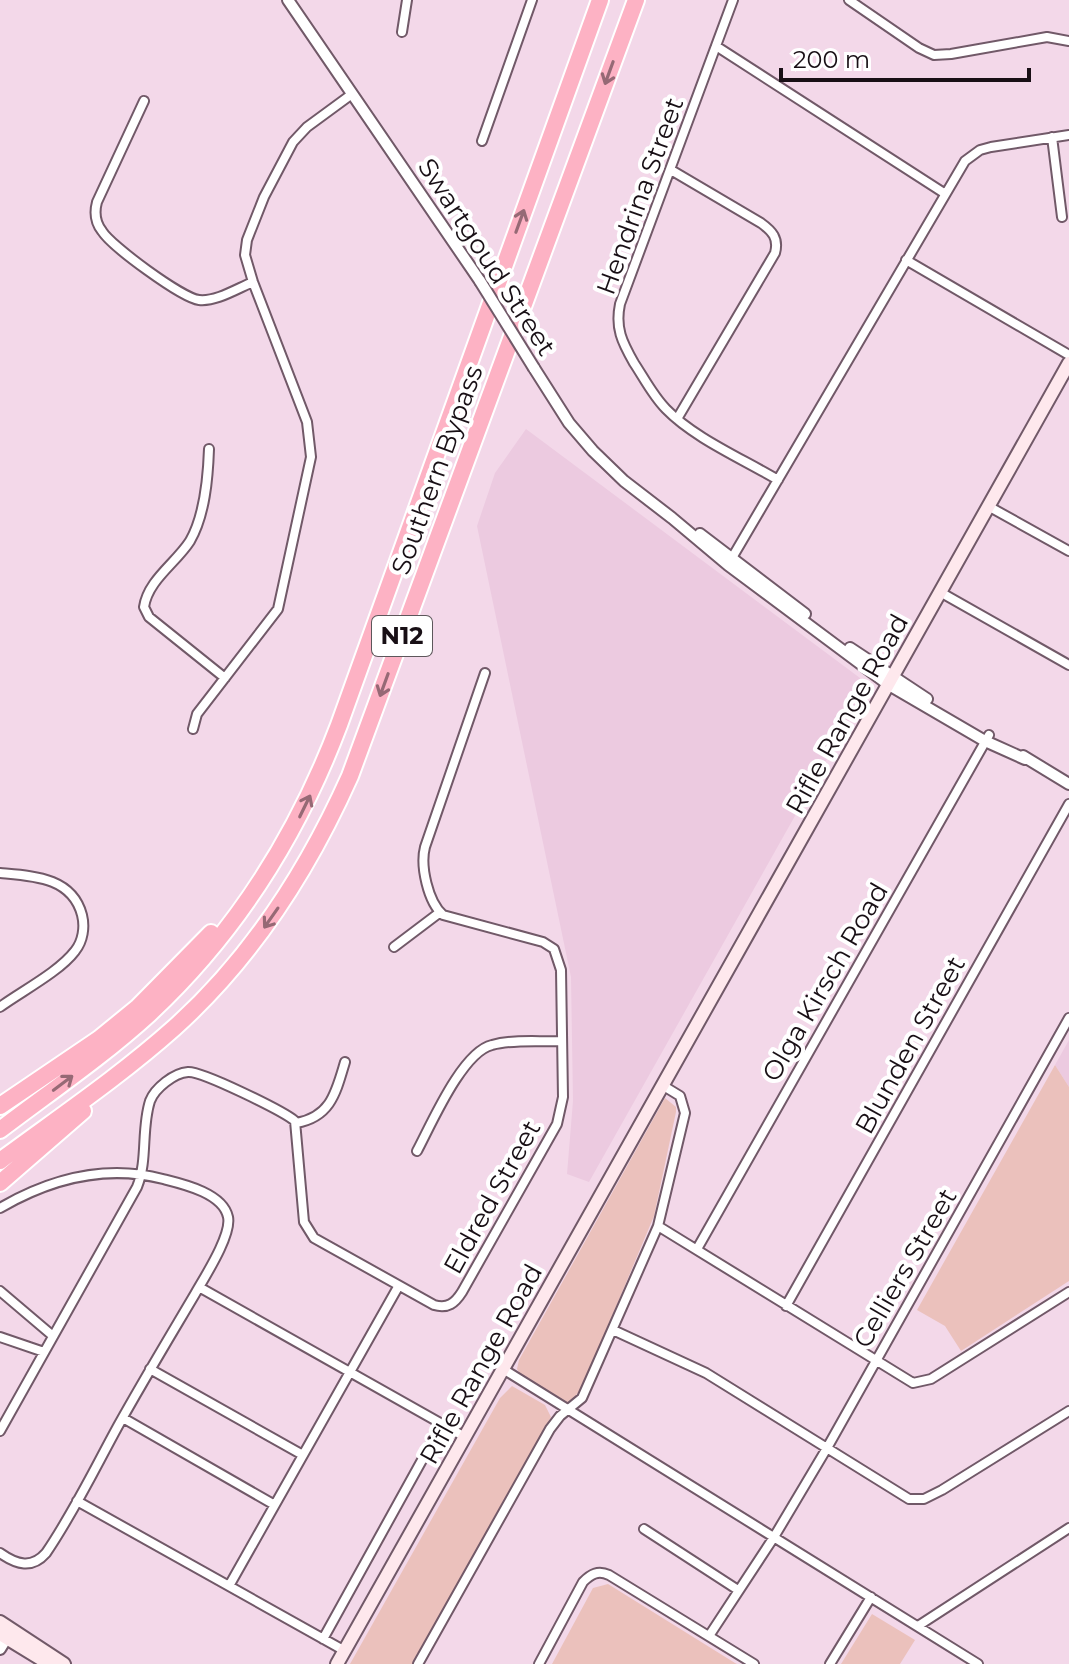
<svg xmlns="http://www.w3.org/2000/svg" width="1069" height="1664" font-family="Montserrat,sans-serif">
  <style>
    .built { fill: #eccae0 }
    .green { fill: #ebc1bc }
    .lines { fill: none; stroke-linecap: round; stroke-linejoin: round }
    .minor-casing { stroke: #715968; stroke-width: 12 }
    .tertiary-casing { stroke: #715968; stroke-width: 14 }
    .secondary-casing { stroke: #715968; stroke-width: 16 }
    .motorway-casing { stroke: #fff; stroke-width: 20 }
    .minor { stroke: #fff; stroke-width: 8 }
    .tertiary { stroke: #fff; stroke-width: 10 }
    .secondary { stroke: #fee8ed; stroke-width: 12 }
    .motorway { stroke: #fdb2c4; stroke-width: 16 }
    .tertiary-bridge-casing { stroke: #715968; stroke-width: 14; stroke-linecap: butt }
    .tertiary-bridge { stroke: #fff; stroke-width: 10 }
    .oneway { stroke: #966975 }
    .labels { text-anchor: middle; stroke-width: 8; stroke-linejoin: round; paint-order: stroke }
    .shield { fill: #fff; stroke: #5d575b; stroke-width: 2 }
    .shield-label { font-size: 24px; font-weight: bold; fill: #180f15 }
    .street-label { font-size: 26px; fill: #180f15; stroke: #fff }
  </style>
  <rect width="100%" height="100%" fill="#f3d8e9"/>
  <!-- built -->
  <path class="built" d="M526,429l334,249 3,17 -274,487 -22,-8 6,-73 -2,-124 -94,-451 18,-53z
    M1069,1040v47l-14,-22z"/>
  <!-- green -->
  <path class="green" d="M1055,1065l14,22v194l-108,70 -16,-25 -28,-16z
    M665,1098l11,9v5l-22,104 -72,172 -12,15 -8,-1 -42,-28 -3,-5 2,-9z
    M512,1386l33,19 6,12 -137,247h-64l150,-266z
    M608,1584l127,79 2,1h-185l41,-76z
    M872,1614l43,26 -15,24h-59z"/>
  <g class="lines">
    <defs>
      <path id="minor" d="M733,0l-113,304c-5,24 2,38 14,59 10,15 19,33 32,46 28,29 77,50 112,71
        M849,0l70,48 15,7 17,-1 96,-17 22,4
        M402,32l5,-32
        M716,46l228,147
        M144,101l-47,101c-3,11 -2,20 5,29 9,15 80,67 97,69 17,2 39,-12 54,-18
        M1052,137l10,80
        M482,141l50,-141
        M671,170l90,53c11,8 18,15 14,30l-98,166
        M906,260l163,95
        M209,449c-1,29 -4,66 -19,92 -14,22 -42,39 -46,66l5,10 76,61
        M988,506l81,45
        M729,563l236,-402 15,-11 11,-3 78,-12
        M940,592l129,73
        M193,729l4,-15 81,-105 33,-152 -4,-35 -54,-140 -8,-27 2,-15 17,-43 29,-55 14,-15 45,-33
        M0,873c33,3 72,4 82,42 3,12 1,26 -7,36 -16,21 -53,40 -75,56
        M394,947l45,-34
        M296,1123c35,-6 40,-31 49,-61
        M417,1151c14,-26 45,-99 75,-106 21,-6 47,-3 69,-4
        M0,1208c50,-29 105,-44 163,-29 20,5 60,14 65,38 4,18 -24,61 -33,77 -26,44 -52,87 -77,132 -23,42 -44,86 -72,127 -14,16 -29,12 -46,0
        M658,1226l255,157 18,-4 138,-87
        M697,1249l292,-514
        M199,1287l266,150
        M0,1291l53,45
        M786,1306l283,-502
        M613,1330l93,43 203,126h15l18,-9 127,-79
        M0,1337l44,15
        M150,1369l151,85
        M503,1369l475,295
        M123,1418l150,86
        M0,1431l137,-244c11,-27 4,-58 13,-86 5,-13 24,-28 38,-29 14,-1 95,39 107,49l9,101 10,16 120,67c14,4 21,-2 28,-13l95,-168 6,-27 -2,-127 -7,-21 -11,-7 -100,-27c-15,-13 -23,-49 -18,-68l60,-174
        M77,1501l268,150
        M644,1529l94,61
        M229,1586l169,-299
        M918,1626l151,-98
        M709,1636l65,-99 53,-89 242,-430
        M323,1639l119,-215
        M418,1664l132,-235 10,-13 22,-18 76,-172 27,-113 -5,-17 -18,-11
        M539,1664l44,-82c8,-8 15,-12 26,-7l145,89
        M830,1664l41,-67"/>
      <path id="tertiary" d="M288,0l192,281
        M534,368l35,55 24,28 31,30 48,37 56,47 161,120 96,56 40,18
        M700,534l105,80
        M850,648l77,51
        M1023,756l46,28
        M0,1649l11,-18"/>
      <path id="secondary" d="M0,1622l64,42
        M0,1634l49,30
        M337,1664l732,-1301"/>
      <path id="motorway" d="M0,1106l99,-67 38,-31 74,-75
        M0,1130c50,-38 103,-74 149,-116 87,-81 148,-178 190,-289l261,-725
        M0,1161c58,-43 119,-84 174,-133 77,-69 134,-158 176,-252l286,-776
        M0,1183l83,-72"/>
    </defs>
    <!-- minor casing -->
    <use href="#minor" class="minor-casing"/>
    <!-- tertiary casing -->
    <use href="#tertiary" class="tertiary-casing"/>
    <!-- secondary casing -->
    <use href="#secondary" class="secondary-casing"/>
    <!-- motorway casing -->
    <use href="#motorway" class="motorway-casing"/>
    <!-- minor -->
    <use href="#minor" class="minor"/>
    <!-- tertiary -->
    <use href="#tertiary" class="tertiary"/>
    <!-- secondary -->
    <use href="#secondary" class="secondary"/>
    <!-- motorway -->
    <use href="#motorway" class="motorway"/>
    <defs>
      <path id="tertiary-bridge" d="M480,281l54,87"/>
    </defs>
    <!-- tertiary-bridge casing -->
    <use href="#tertiary-bridge" class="tertiary-bridge-casing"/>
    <!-- tertiary-bridge -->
    <use href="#tertiary-bridge" class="tertiary-bridge"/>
  </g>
  <!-- one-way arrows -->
  <defs><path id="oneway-shaft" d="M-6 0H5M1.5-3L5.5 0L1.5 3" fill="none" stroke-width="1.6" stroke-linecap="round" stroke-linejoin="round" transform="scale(2)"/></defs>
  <g class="oneway">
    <use href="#oneway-shaft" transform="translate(609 73) rotate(110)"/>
    <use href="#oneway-shaft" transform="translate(520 221) rotate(-70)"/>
    <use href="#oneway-shaft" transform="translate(384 685) rotate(110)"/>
    <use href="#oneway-shaft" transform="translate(305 806) rotate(-64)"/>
    <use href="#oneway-shaft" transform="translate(271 918) rotate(125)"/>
    <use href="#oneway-shaft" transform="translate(63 1083) rotate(-37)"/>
  </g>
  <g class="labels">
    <!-- shield labels -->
    <rect class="shield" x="372" y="616" width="60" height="40" rx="6"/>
    <g class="shield-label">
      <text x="402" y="644">N12</text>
    </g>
    <!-- street labels -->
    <g class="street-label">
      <text transform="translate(640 196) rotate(-70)" y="9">Hendrina Street</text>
      <text transform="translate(487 257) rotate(57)" y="9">Swartgoud Street</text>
      <text transform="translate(437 470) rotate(-70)" y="9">Southern Bypass</text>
      <text transform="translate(847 714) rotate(-61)" y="9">Rifle Range Road</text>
      <text transform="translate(825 982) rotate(-60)" y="9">Olga Kirsch Road</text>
      <text transform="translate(910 1045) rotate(-61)" y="9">Blunden Street</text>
      <text transform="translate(492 1197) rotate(-61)" y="9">Eldred Street</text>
      <text transform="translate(905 1268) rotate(-60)" y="9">Celliers Street</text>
      <text transform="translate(481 1364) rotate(-61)" y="9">Rifle Range Road</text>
    </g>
  </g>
  <!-- scale -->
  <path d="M781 68v12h248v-12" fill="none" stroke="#180f15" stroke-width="4"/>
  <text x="793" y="68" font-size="24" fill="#180f15" stroke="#ffffff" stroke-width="6" paint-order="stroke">200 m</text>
</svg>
